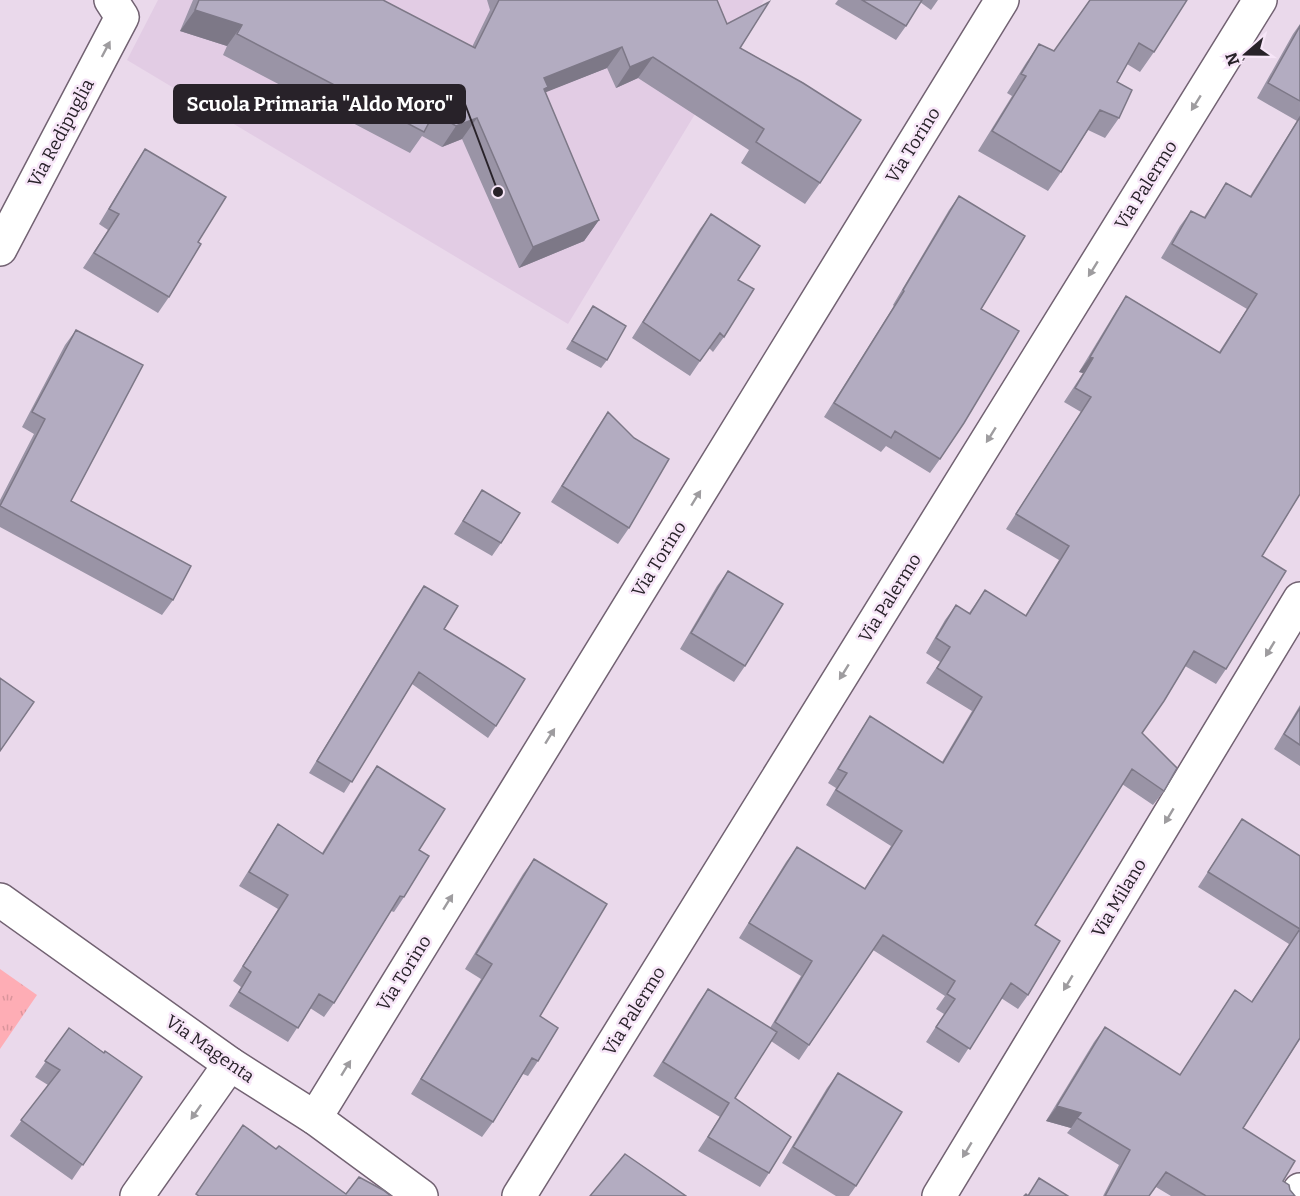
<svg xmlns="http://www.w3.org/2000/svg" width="1300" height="1196" font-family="Bitter,serif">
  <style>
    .built { fill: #e2cce4 }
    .grass { fill: url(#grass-tufts) }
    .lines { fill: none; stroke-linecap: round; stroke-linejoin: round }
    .minor-casing { stroke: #726272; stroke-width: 36 }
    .tertiary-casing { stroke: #726272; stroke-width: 36 }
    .minor { stroke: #fff; stroke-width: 33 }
    .tertiary { stroke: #fff; stroke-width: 33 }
    .wall { fill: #9a94a6 }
    .shaded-wall { fill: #7d7887 }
    .building { fill: #b3acc1; stroke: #7d7887; stroke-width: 1.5 }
    .oneway { fill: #9e9c9f }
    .labels { text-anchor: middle; stroke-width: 5; stroke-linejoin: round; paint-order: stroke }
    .street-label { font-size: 18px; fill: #282229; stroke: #f7e6f8 }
    .leader { fill: none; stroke: #282229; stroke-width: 2 }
    .callout-dot { fill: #282229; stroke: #f7e6f8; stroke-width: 2 }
    .callout { fill: #282229; stroke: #282229; stroke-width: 2 }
    .callout-label { font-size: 20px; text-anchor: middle; font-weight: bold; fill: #fff }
  </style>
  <defs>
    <pattern id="grass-tufts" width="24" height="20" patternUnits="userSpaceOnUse" patternTransform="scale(1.5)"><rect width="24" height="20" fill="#feadb5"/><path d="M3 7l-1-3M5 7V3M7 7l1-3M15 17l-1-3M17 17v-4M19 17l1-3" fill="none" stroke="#da959c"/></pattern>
  </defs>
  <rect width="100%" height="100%" fill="#ead9eb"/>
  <!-- built -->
  <path class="built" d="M158,0h606l-196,324 -441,-264z"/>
  <!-- grass -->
  <path class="grass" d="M0,969l37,26 -37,54z"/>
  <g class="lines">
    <defs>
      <path id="minor" d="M0,249l122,-232 -11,-17
        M315,1118l687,-1118
        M137,1196l93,-132
        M519,1196l741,-1196
        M939,1196l361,-597
        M1296,1196l4,-6"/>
      <path id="tertiary" d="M0,900l230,164 85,54 106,78"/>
    </defs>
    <!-- minor casing -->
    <use href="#minor" class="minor-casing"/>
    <!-- tertiary casing -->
    <use href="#tertiary" class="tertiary-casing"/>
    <!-- minor -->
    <use href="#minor" class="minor"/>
    <!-- tertiary -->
    <use href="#tertiary" class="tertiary"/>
  </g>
  <!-- wall -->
  <path class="wall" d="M193,0h190l89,47 18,-37 -3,-10h230l10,24 13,24 80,135 -15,21 -64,-41 8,-13 -111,-72 -22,10 -9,-20 -62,24 54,128 -15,21 -65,27 -57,-129 -20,8 -20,-11 -12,17 -187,-98 4,-9 -47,-15z
    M838,0h100l-7,10 -11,-8 -14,24 -10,14 -61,-36z
    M1090,0l64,52 -14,20 -13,-8 -10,18 2,36 -14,20 -17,-8 -27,42 -13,19 -70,-40 34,-55 -5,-3 19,-30 13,-19 15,7z
    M1300,24v469l-38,63 -36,113 -10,15 -31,-18 -43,67 22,58 -11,14 -31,-21 -87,141 -7,70 -10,14 -17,-11 -42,65 -33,-21 18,-28 -8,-5 9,-13 -72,-46 -74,110 -28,-19 -36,57 34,75 -9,14 -62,-36 22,-34 -67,-41 45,-73 10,-14 62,39 31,-52 -62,-38 47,-76 11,-15 67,42 27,-43 -65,-41 10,-17 -8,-5 32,-52 10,-15 72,46 30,-51 -46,-28 14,-21 -14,-9 19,-33 11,-15 13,8 16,-23 40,26 34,-56 -53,-31 75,-117 -17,-10 19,-29 -4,-1 37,-61 10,-15 93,56 28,-43 -86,-51 19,-32 11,-15 13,6 22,-34 24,13 47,-75 -40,-23 36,-64z
    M145,149l53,93 -29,55 -11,16 -75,-45 25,-38 -9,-6 36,-60z
    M959,196l22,113 -41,150 -10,14 -44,-27 -5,6 -57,-35 70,-111 -1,-1 56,-95z
    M711,214l27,66 -14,57 -11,15 -4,-4 -19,28 -58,-38 68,-109z
    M593,306l14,54 -6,8 -35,-19z
    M76,330l-5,171 102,99 -11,15 -162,-88v-27l34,-66 -12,-7 43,-82z
    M608,412l21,116 -11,16 -67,-42 46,-74z
    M482,490l19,53 -9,13 -38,-22z
    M728,571l17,95 -11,16 -54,-33 37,-63z
    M424,586l20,43 52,97 -8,12 -76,-54 -68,109 -35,-20 107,-176z
    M1300,705v61l-26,-17z
    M377,766l42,84 -15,47 -10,15 -3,-1 -57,92 -10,14 -14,-9 -22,34 -59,-36 12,-19 -8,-6 45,-72 -39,-23 29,-47 10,-15 44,29 45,-73z
    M1242,819l58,37v183l-57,89 40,53 12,15h-124l-15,-9 -7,9h-46l16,-31 -52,-32 4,-5 -25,-7 48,-79 11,-15 75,48 55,-85 16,12 38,-58 -91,-57z
    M534,859l6,157 -2,45 -10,15 -5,-2 -30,48 -11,15 -71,-43 70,-115 -16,-10 58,-95z
    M69,1028l35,25 38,24 -70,103 -62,-44 38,-51 -13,-8z
    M838,1073l18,113 -7,10h-13l-54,-33 45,-75z"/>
  <!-- shaded-wall -->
  <path class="shaded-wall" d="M195,10l47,15 -15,21 -47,-15z
    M622,47l-15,21 -63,25v-15z
    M653,57l-15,21 -22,10 14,-21z
    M477,118l-15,21 -20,8 14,-21z
    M599,220l-15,21 -65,27 14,-21z
    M1090,357l3,1 -10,15 -4,-1z
    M1057,1106l24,7 -10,15 -25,-7z"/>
  <!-- building -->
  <path class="building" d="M199,0h184l92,48 24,-48h218l10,24 42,-22 -29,46 63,35 58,37 -41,63 -64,-41 8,-13 -111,-72 -23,10 -8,-20 -78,31 4,9 -4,2 55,131 -66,27 -56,-129 -21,8 -22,-13 -10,19 -187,-98 5,-9 -47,-15z
    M862,0h60l-16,26z
    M1090,0h97l-33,52 -15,-9 -22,39 15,8 -13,28 -19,-8 -39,62 -69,-41 34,-55 -5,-2 18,-30 15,7z
    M1300,26v75l-32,-18z
    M1300,117v377l-38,62 24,15 -60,98 -32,-18 -30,50 -22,32 35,35 -13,23 -32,-22 -97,156 25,16 -32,54 -17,-12 -41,66 -34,-22 19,-28 -8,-5 8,-13 -72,-46 -74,110 -34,-23 37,-61 -63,-38 48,-76 68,42 37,-58 -66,-41 11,-17 -9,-4 32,-53 73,47 39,-66 -45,-29 13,-21 -14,-9 20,-33 14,9 15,-24 41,26 43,-70 -53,-32 75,-117 -16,-9 18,-30 -3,-1 36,-61 94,57 37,-59 -85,-50 19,-33 14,7 21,-35 25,14z
    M145,149l81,48 -28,45 3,2 -32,53 -75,-44 25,-39 -10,-5z
    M959,196l66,40 -44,73 38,22 -55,92 -24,36 -45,-28 -4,7 -57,-35 70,-112 -1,-1z
    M711,214l49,32 -22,34 16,9 -30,48 -4,-4 -20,28 -57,-39z
    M593,306l33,20 -19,34 -35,-19z
    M76,330l67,35 -72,136 120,65 -18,34 -173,-94 45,-87 -13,-7z
    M608,412l26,26 35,21 -40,69 -67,-42z
    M482,490l38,23 -19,30 -38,-22z
    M728,571l55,33 -38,62 -54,-33z
    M424,586l34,20 -14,23 59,36 22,14 -29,47 -77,-54 -67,110 -35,-21z
    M0,678l34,24 -34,49z
    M1300,708v37l-16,-11z
    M377,766l68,43 -26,41 10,6 -25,41 -4,-1 -66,107 -15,-9 -21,34 -59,-36 12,-20 -8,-6 45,-71 -39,-23 29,-48 45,30z
    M1242,819l58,37v182l-57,90 52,33 -12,20 6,4 1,5 5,6h-89l-40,-24 -17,24h-44l25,-46 -53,-32 4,-5 -24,-7 48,-79 75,48 55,-85 17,12 48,-73 -92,-57z
    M534,859l73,45 -67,112 18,12 -20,33 -6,-3 -39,64 -72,-43 71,-115 -16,-10z
    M708,989l69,43 -42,66 56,39 -22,36 -61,-36 21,-34 -66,-41z
    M69,1028l35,25 1,-2 37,26 -59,88 -62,-45 39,-50 -15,-9z
    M838,1073l64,39 -46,74 -63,-39z
    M243,1125l33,24 3,-3 67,48 13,-17 24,13 8,6h-192l-3,-2z
    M625,1154l61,42h-96z
    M1039,1178l29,18h-44l2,-2 2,2z"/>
  <!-- one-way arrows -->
  <defs><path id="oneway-solid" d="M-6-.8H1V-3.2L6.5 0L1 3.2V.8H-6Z" transform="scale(1.5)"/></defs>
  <g class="oneway">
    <use href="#oneway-solid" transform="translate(106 49) rotate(-62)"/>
    <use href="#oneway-solid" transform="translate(1196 103) rotate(122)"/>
    <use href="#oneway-solid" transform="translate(1093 269) rotate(122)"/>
    <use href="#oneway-solid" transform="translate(991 435) rotate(122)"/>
    <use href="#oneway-solid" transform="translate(696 498) rotate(-58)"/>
    <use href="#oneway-solid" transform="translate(1270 649) rotate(121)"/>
    <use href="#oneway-solid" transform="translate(844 672) rotate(122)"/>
    <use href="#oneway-solid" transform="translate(550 736) rotate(-58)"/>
    <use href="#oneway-solid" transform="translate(1169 816) rotate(121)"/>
    <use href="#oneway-solid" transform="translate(448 902) rotate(-58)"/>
    <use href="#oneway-solid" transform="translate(1068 983) rotate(121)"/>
    <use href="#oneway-solid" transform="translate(346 1068) rotate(-58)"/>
    <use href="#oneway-solid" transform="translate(196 1112) rotate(125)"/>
    <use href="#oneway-solid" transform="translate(967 1150) rotate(121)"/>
  </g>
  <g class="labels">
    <!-- street labels -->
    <g class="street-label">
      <text transform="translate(61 133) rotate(-62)" y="6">Via Redipuglia</text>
      <text transform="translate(913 145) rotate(-58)" y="6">Via Torino</text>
      <text transform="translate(1146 185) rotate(-58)" y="6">Via Palermo</text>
      <text transform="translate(659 559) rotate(-58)" y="6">Via Torino</text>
      <text transform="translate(890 598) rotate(-58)" y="6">Via Palermo</text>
      <text transform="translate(1119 898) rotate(-59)" y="6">Via Milano</text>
      <text transform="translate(404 973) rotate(-58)" y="6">Via Torino</text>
      <text transform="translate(634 1011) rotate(-58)" y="6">Via Palermo</text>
      <text transform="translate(210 1049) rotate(35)" y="6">Via Magenta</text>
    </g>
  </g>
  <!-- callouts -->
  <path class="leader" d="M498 192L465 104"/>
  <circle class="callout-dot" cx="498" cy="192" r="6"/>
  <rect class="callout" x="174" y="85" width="291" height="38" rx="6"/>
  <g class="callout-label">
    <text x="320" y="111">Scuola Primaria "Aldo Moro"</text>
  </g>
  <!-- north arrow -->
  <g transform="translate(1246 54) rotate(250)" stroke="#f7e6f8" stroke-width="4.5" paint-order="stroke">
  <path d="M0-4.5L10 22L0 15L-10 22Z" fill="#282229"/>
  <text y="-9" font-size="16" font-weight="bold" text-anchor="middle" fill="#282229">N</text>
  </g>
</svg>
